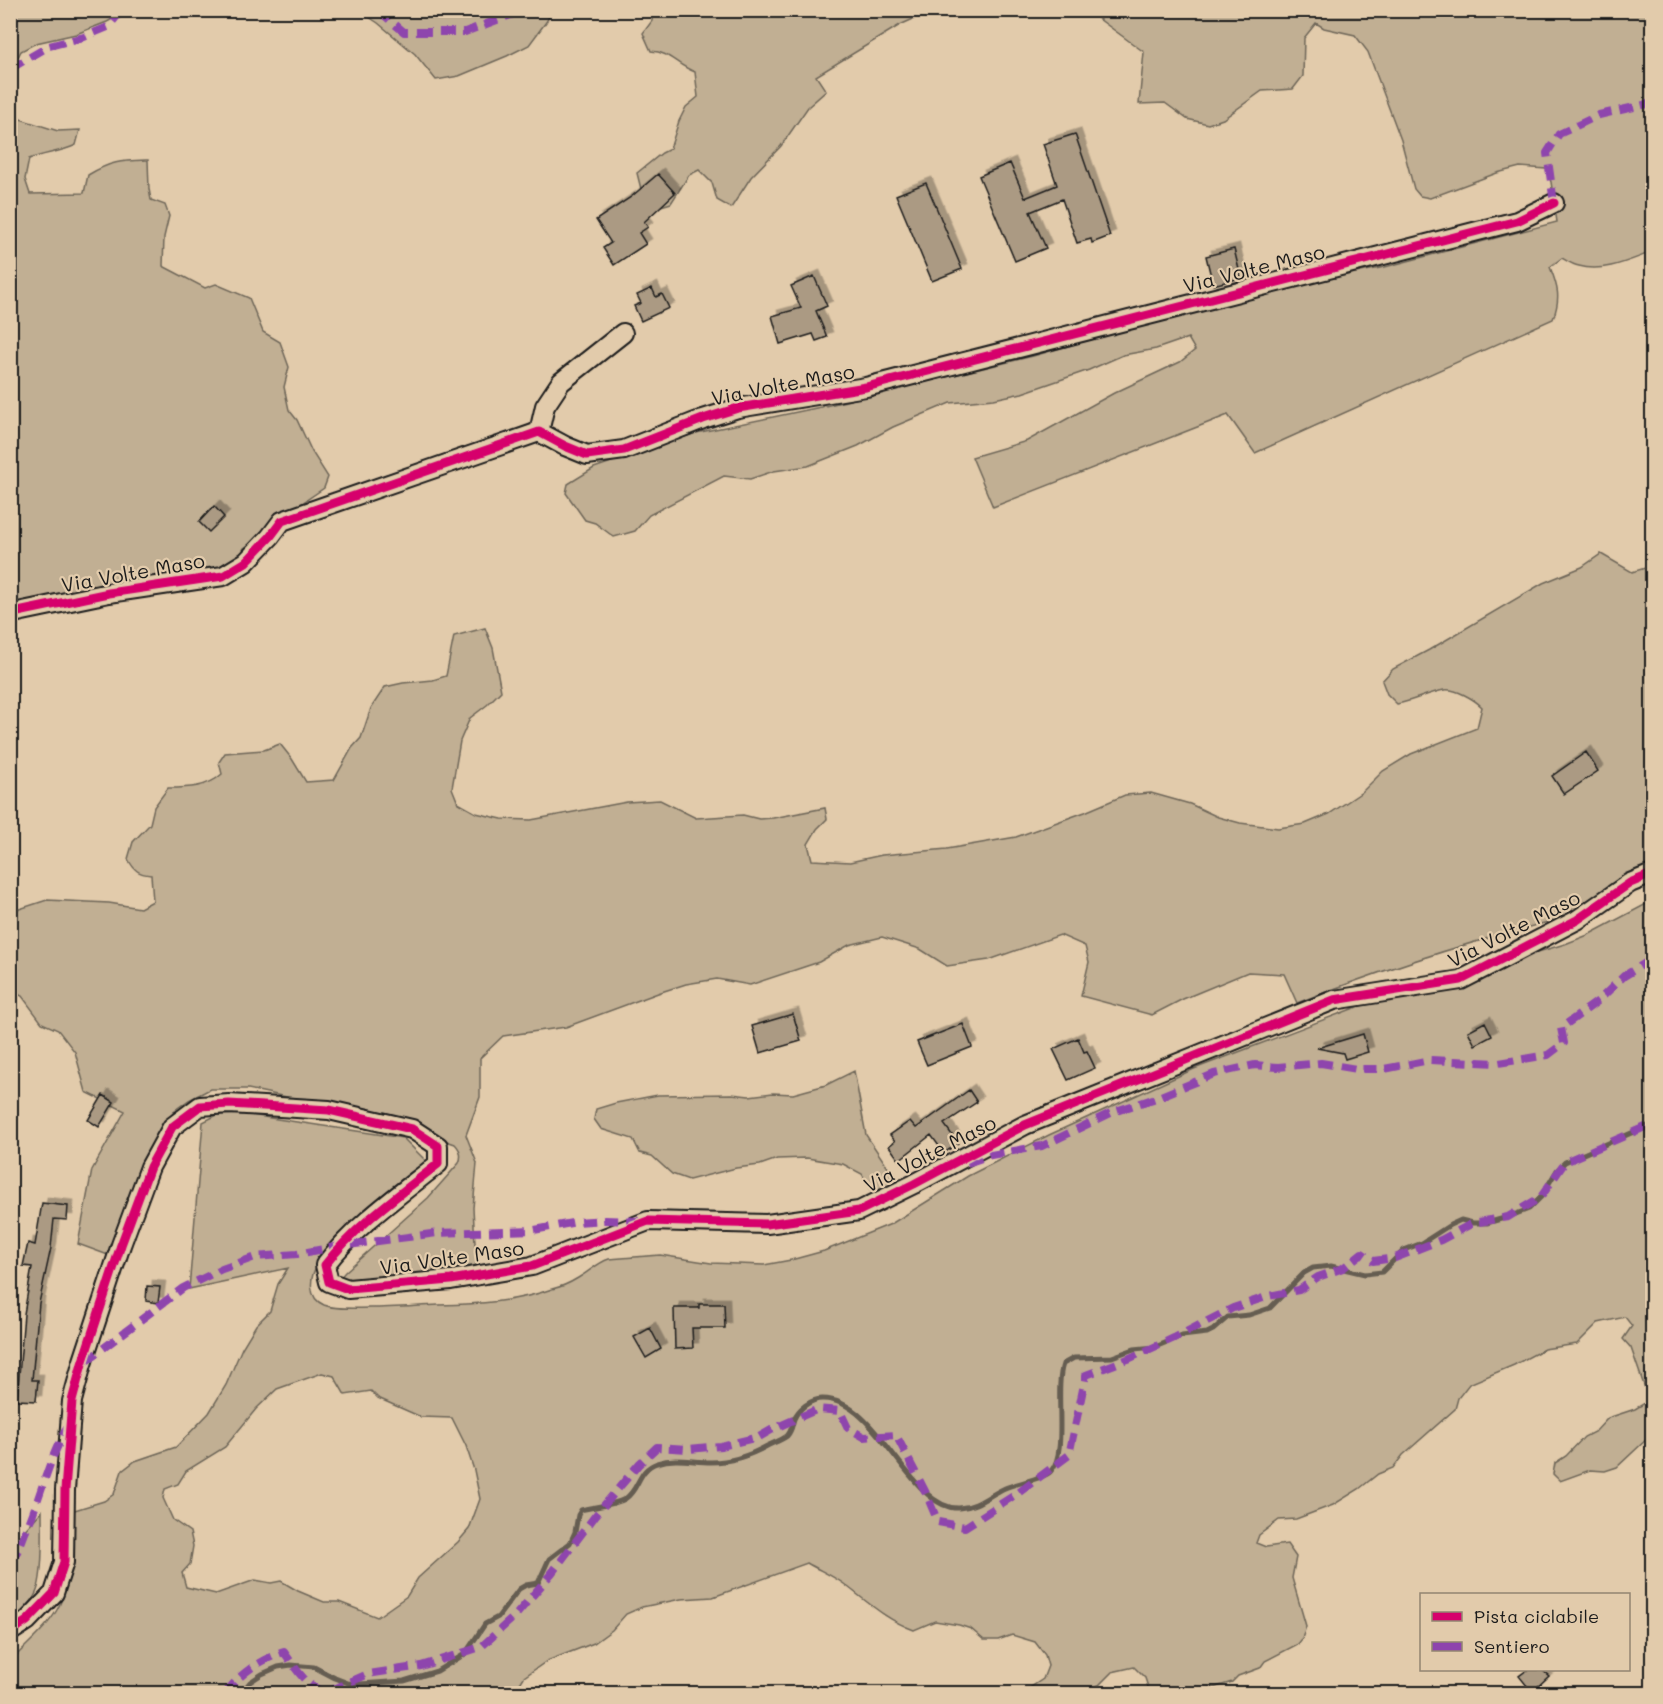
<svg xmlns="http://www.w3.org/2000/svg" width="1663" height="1704" font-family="Mali,sans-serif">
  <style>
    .green { fill: #c1af93; stroke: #6e6658; stroke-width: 1.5; fill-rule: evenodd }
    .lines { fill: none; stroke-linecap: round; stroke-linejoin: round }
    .stream { stroke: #655d51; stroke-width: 5 }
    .building { fill: #ab9a83; stroke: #1c1c1c; stroke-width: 1.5; filter: url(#shadow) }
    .minor-casing { stroke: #1c1c1c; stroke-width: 22 }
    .minor { stroke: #e2cbab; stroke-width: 18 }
    .quiet { stroke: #8e44ad; stroke-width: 8; stroke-dasharray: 15 8; stroke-linecap: butt }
    .cycleway-casing { stroke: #e2cbab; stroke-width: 13 }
    .cycleway { stroke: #d6006c; stroke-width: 9 }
    .labels { text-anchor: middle; stroke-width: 4.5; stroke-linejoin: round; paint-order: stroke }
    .street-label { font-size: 20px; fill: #1c1c1c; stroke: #e2cbab }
  </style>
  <defs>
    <filter id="shadow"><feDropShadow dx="5.5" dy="-5.5" stdDeviation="0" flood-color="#0004"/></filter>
  </defs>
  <rect width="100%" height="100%" fill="#e2cbab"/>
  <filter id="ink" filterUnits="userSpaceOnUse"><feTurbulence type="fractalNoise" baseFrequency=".0167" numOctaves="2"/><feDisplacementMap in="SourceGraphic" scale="12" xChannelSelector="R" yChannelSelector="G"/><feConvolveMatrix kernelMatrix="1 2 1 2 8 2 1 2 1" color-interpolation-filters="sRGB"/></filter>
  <g filter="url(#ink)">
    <!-- green -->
    <path class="green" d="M11,10h116v1l-20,11 -31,12 -40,9 -15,8 -10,20z
      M360,11h192l-6,11 -17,23 -22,11 -48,20 -23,4 -21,-26 -37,-31z
      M653,11h278l-31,14 -84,51 10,15 -18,16 -27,39 -30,31 -20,31 -14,-8 -5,-17 -13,-13 -10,5 -18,28 -13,4 -16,-14 -5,-20 25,-20 8,-4 9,-28 7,-14 12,-10 -3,-25c-19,-7 -25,-20 -44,-21l-8,-18 9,-12z
      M1088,11h564v241c-22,8 -48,21 -73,14 -6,-1 -12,-5 -17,-8l-12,9c8,20 11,31 3,52l-298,134 -27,-38 -235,92 -21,-50 55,-16 87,-48 66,-31 15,-12 -7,-12 -32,11 -33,6 -34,15 -67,23 -28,6 -44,4 -57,24 -35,19 -50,20 -34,5 -24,8 -26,-3 -75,39 -14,16 -21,6 -19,-14 -10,-3 -19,-27 2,-9 26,-16 102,-35 125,-26 212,-51 215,-61 137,-28 172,-45 -6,-40 -5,-13 -26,-2 -23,6 -67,25 -10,-2 -6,-7 -13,-49 -33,-88 -13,-17 -31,-7 -8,-5 -12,15 -1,38 -10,13 -31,2 -39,28 -15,5 -21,-5 -22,-16 -26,1 5,-52z
      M10,93l10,26 38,12 22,-1 -4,15c-15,7 -31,8 -47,14l-4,20 5,15 54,-1 4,-18c23,-14 33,-14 60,-15l1,29 2,11 14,5 4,11 -5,21 -1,29 42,22 11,-4 33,14 14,34 17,10 9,25 -5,20 5,23 8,10 15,32 16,25 -4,11 -25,17 -13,5 -31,31 -11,7 -6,13 -27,17 -80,11 -121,33z
      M1601,554l31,18 20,-6v305l-75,40 -21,9c-88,22 -175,50 -259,83l-13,-29 -36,-2 -65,27 -31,16 -71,-19 8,-34 -4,-16 -25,-11 -71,25 -42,6 -27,-17 -38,-12 -33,8 -30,17 -69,23 -33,-6 -31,5 -28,9 -92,34 -63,9 -23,22v39l-14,38 11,28 -4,45 3,53 5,17 -144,3 8,-9 83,-74 31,-35c3,-7 2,-13 -4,-19l-86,-30 -121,-25h-38l-21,11 -14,10 -25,37 -24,57 -18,51 -30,-11 14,-74 33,-59 -39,-19 -11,-40 -17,-22 -16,-7 -20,-27 -11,-5 -1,-79 37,-12 62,3 31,5 13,-7 -2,-26c-13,-1 -17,-5 -23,-16l5,-17 17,-18 4,-17 14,-19c19,0 39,0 54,-14l-3,-12 6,-9 39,-3 16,-6 12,15 14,23 28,-2 18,-32 9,-10 10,-30 14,-21 18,-4 30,-3 13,-4 8,-40 31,-8 8,20 8,43 -14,14 -17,13 -10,23 -8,47 6,15 18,10 26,6 29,1 96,-18 33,-2 36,18 47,-3 16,4 14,-1 52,-10 2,11 -10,10 -9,15 4,16 38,2 32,-7 65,-6 69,-12 69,-25 40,-17 26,-2 39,11 28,13 22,6 38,5 27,-4 24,-10 33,-22 21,-21 28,-17 66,-26 5,-21c-8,-8 -27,-19 -38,-17 -16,3 -31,11 -47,14l-10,-10 -5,-13 11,-12 36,-19 114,-67 39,-16z
      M1652,901v537h-4l-31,29 -12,4 -15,-1 -30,11 -7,-7 2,-11 11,-7 18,-19 12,-6 12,-13 27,-9 10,-6 2,-9 -16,-46 -8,-9 9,-13 -7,-9 -27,6 -21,21 -33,5 -30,16 -45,19 -11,14 -3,11 -52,46 -10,13 -15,6 -19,15 -26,16 -37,14 -17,1 -20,15 -3,8 10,4 21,-3 9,13 -4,21 14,48 -4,13 -4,5 -33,17 -5,7 -22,8 -6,6 -35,11h-47l-5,-15 -11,-11 -22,5 -13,13 -23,8h-54l21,-14 5,-13 -3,-11 -10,-13 -23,-7 -14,5h-14l-13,-11 -12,-4 -24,-4 -21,9c-29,-11 -45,-27 -70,-46 -11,-8 -25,-14 -37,-21l-94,34 -32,2 -39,8 -16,7 -14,16 -18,13 -47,18 -23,16 -10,16 -503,1v-34l4,-3c14,-15 33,-30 43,-49 12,-21 10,-71 10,-96l36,-11 10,-7 8,-23 13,-10 41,-14 33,-34 17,-28 16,-37 14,-23 14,-14 8,-27 10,-16 -99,21 14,-167 14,-7 27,-1 159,24 23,23 -16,19 -93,85c-7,12 -10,33 7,40 14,5 31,3 46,3 23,0 46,-2 69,-3 38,-1 77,-3 113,-16 9,-2 18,-6 26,-11 11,-6 19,-15 31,-19l51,-4 51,8 53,2 27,-5 33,-9 67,-27 77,-48 81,-41 145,-66 163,-62 50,-16 158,-47 23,-9zM322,1373l12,3 11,19 26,-4 7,7 43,19 31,1 14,28 8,24 6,29 -11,30 -11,13 -40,36 -11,18 -30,21 -38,-15h-15l-26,-11 -17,-10 -10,2 -16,-3 -39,14 -30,-7 -4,-14 8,-9 3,-18 -3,-14 -17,-12 -10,-22 2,-9 13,-5 8,-13 39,-24 31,-38 21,-20z
      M854,1071l12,64 35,52 -23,15 -16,-28 -19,-10 -36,-6 -30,1 -17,6 -24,3 -47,12 -17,-6 -20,-18 -12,-3 -7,-14 -32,-10 -7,-10 2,-10 20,-6 42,-8 74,-1 17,2 24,-3 20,1 33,-9z
      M42,1511c0,19 2,69 -7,84 -5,11 -17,20 -24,29v-79z"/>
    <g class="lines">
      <!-- stream -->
      <path class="stream" d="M240,1694l10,-12 12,-8 16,-7 13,-2 23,2 21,11 13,5 12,1 44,-3 33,-10 28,-17 20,-30 13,-7 21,-28 7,-4 12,-2 11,-24 21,-16 5,-11 3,-17 3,-5c12,-3 33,-5 44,-11 15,-10 12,-29 32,-36 19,-6 35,-1 54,-1 21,0 38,-6 56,-16 6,-3 15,-6 20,-10 5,-5 5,-11 7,-17 4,-10 17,-20 28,-20 56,-1 88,111 137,109 19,-1 30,-13 46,-20 11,-5 39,-9 46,-17 17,-18 3,-81 12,-107l11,-6 38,-1 22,-8 21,-2 27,-11 25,-3 6,-3 15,-13 21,-2 21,-7 34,-35 9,-5 18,-2 34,8 17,-2 22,-22 18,-7 28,-18 11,-5 12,3h14l21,-6 21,-8 12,-12 16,-27 8,-8 87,-38"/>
    </g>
    <!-- building -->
    <path class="building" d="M1075,134l35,102 -18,7 -1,-4 -14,4 -15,-44 -32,13 16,36 -31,13 -36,-85 31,-13 15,35 32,-13 -14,-41z
      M658,174l17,19 -31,29 4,5 -9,6 7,11 -32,21 -11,-17 8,-5 -15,-23 35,-23z
      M926,183l36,86 -30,12 -36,-86z
      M1234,249l7,29 -28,7 -7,-29z
      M814,276l13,30 -11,5 11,26 -11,4 -3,-7 -33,10 -8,-28 29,-8 -10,-22z
      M652,288l4,9 6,-3 7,14 -28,13 -7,-15 7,-3 -4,-8z
      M214,506l10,11 -15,15 -10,-10z
      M1586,752l12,19 -34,23 -12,-18z
      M793,1014l8,27 -41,12 -8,-27z
      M1485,1022l7,14 -17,9 -7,-14z
      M963,1024l9,23 -45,18 -10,-23z
      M1363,1034l5,18 -23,7 -2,-6 -26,-5z
      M1078,1038l6,14 3,-1 8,17 -27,12 -15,-31z
      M969,1090l8,12 -33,22 14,19 -14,10 -13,-18 -32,25 -10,-14 6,-5 -5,-6 20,-14 6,7z
      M103,1095l11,7 -15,25 -11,-7z
      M42,1203l26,3 -1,14 -13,-1 -3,29 -12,55 -7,77h6l-2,21 -19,-1 7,-86 8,-47 -9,-1 5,-23 7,2z
      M147,1286l13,1 -2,16 -12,-2z
      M699,1304h25l1,24h-33l1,20 -18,1 -1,-41h25z
      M650,1328l11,21 -15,9 -12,-21z
      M1527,1670h15l7,6 -17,16 -13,-16z"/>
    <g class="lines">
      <defs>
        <path id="minor" d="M539,432l6,-26 16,-24 62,-49
          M10,614l8,-2 91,-19 114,-17 23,-14 24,-25 12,-16 257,-89 26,14 22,9 37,-5 79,-31 35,-11 128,-21 651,-166 37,-18
          M10,1632l17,-11 27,-28 10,-31 1,-72 7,-89 10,-37 39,-119 29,-78 22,-40 28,-21 29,-2 100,6 83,19 26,17v18c-39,31 -82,61 -113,101l4,17 19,7 103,-9 81,-14 116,-45 119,3 92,-13 55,-27 111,-59 309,-125 127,-20 116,-60 53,-37 22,-9"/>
      </defs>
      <!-- minor casing -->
      <use href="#minor" class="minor-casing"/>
      <!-- minor -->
      <use href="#minor" class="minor"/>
      <!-- quiet -->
      <path class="quiet" d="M378,10l26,22h61l59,-22
        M10,69l39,-23 35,-9 24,-10 14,-17
        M1554,203l-7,-50 12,-19 40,-19 53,-12
        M967,1163l24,-8 51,-9 71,-34 43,-14 58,-24 41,-9 23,2 43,-4 36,6h27l46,-9 69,3 49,-8 16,-12 -3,-15 37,-27 26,-25 28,-17
        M85,1362l98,-74 39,-19 33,-12 42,-3 43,-8 98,-13 96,-3 43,-8 28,-2 34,1
        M10,1563c7,-9 11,-19 15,-30 15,-34 23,-73 42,-105
        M225,1694c16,-22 35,-34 59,-42 12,17 22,34 41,41l43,-19 53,-8 60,-19 35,-32 35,-41 44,-58 44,-52 18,-17 32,2 32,-3 38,-9 14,-8 45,-20 22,2 8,17 16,9 32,-2 29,56 13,31 27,5 53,-34 51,-38 17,-80 42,-16 46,-21 59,-30 36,-12 30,-6 19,-13 25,-9 19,-15 11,8 22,-3 46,-18 32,-17 35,-6 33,-20 24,-35 87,-38"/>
      <defs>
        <path id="cycleway" d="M10,614l8,-2 91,-19 114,-17 23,-14 24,-25 12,-16 257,-89 26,14 22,9 37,-5 79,-31 35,-11 128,-21 651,-166 37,-18
          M10,1632l17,-11 27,-28 10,-31 1,-72 7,-89 10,-37 39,-119 29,-78 22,-40 28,-21 29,-2 100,6 83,19 26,17v18c-39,31 -82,61 -113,101l4,17 19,7 103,-9 81,-14 116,-45 119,3 92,-13 55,-27 111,-59 309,-125 127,-20 116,-60 53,-37 22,-9"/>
      </defs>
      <!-- cycleway casing -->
      <use href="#cycleway" class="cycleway-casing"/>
      <!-- cycleway -->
      <use href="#cycleway" class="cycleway"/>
    </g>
  </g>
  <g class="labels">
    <!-- street labels -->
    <g class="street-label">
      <text transform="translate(1254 269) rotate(-14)" y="7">Via Volte Maso</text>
      <text transform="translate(783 385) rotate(-11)" y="7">Via Volte Maso</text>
      <text transform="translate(133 573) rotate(-10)" y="7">Via Volte Maso</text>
      <text transform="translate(1514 929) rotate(-27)" y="7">Via Volte Maso</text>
      <text transform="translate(930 1154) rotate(-27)" y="7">Via Volte Maso</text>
      <text transform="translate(452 1258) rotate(-8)" y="7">Via Volte Maso</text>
    </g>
  </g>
  <!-- margin -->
  <rect width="1663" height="1704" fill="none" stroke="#e2cbab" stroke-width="36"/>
  <rect x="18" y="18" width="1627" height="1668" fill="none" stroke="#1c1c1c" stroke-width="2" filter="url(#ink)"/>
  <!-- legend -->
  <rect x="1420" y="1593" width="210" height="78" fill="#e2cbab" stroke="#938572" stroke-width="1.5"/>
  <rect x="1432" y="1612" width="30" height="9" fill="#d6006c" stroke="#938572" stroke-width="1.5"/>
  <text x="1474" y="1623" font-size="18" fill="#1c1c1c">Pista ciclabile</text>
  <rect x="1432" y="1642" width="30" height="9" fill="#8e44ad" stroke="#938572" stroke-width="1.5"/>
  <text x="1474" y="1653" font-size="18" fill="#1c1c1c">Sentiero</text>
</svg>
